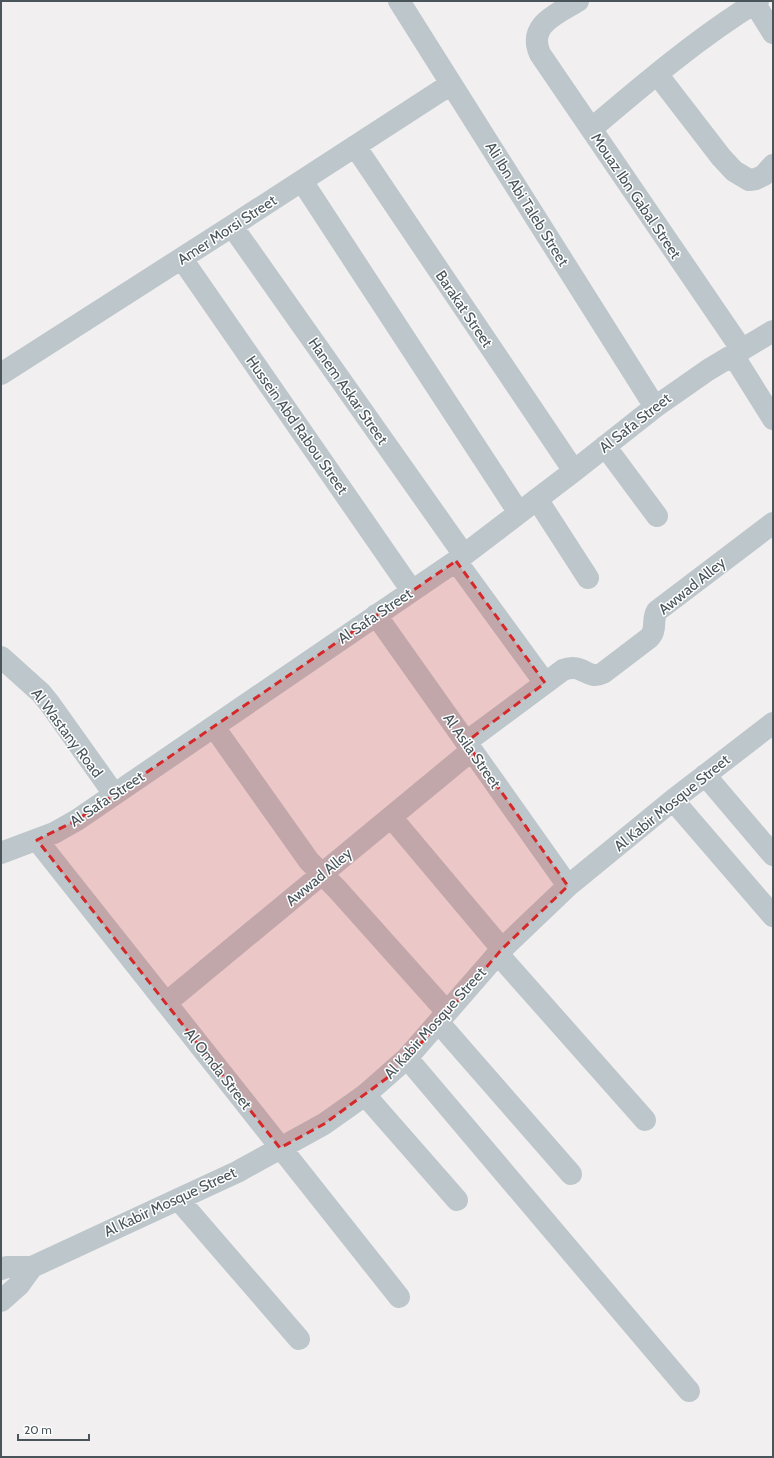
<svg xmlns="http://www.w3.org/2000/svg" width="774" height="1458" font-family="Cabin,sans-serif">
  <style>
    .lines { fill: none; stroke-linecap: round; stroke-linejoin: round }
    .minor { stroke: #bcc6cb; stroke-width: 22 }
    .marked { fill: #d62828; fill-opacity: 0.2; stroke: #d62828; stroke-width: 3; stroke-dasharray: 8 5; stroke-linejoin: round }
    .labels { text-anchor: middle; stroke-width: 3; stroke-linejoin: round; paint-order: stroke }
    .street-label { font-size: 15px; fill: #49555b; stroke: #fff }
  </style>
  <rect width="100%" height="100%" fill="#f1efef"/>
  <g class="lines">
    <!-- minor -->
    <path class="minor" d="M399,1l256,406
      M578,1c-21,13 -51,24 -38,53l202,296
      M753,1l20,32
      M657,74l64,83 13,14 15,9 7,-1 8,-4 9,-10
      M591,129c53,-45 107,-91 167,-128
      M355,146l219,325
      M302,181l217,332
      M232,226l232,329
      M182,259l230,332
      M733,355l40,64
      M1,374l231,-148 219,-142
      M605,446l52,70
      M537,499l51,79
      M456,561l89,122
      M376,615l192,271
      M1,657l40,36 9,11 64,90
      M214,727l95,134 28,28 110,123
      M466,742l97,-72c20,-8 24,11 40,3l46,-35c9,-9 2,-17 8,-27l116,-88
      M705,775l68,80
      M673,800l100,116
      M391,817l111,132
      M37,840l362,457
      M1,853l53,-20 23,-13 379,-259 118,-90 81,-64 53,-37 65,-39
      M498,954l147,166
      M166,1003l306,-253
      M439,1023l132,151
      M407,1058l282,333
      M365,1095l92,105
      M178,1199l121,140
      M1,1269l6,-2h25l205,-95 87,-48 41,-29 42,-37 95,-109 66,-63 105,-86 100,-77
      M1,1301l18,-16 13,-18"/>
  </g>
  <!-- marked area -->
  <path class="marked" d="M456,561l89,122 -79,59 102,144 -66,63 -79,92 -36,37 -63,46 -44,24 -243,-308 40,-20z"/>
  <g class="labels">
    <!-- street labels -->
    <g class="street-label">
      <text transform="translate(636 196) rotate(56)" y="5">Mouaz Ibn Gabal Street</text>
      <text transform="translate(527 204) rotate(58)" y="5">Ali Ibn Abi Taleb Street</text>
      <text transform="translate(227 230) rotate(-33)" y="5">Amer Morsi Street</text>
      <text transform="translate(464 309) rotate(56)" y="5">Barakat Street</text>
      <text transform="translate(348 391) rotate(55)" y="5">Hanem Askar Street</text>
      <text transform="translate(635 423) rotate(-38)" y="5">Al Safa Street</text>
      <text transform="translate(297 425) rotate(55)" y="5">Hussein Abd Rabou Street</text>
      <text transform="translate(692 586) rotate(-39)" y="5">Awwad Alley</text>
      <text transform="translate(375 616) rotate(-34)" y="5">Al Safa Street</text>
      <text transform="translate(67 733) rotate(53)" y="5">Al Wastany Road</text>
      <text transform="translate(472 751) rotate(55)" y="5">Al Asila Street</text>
      <text transform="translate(107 799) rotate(-34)" y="5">Al Safa Street</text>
      <text transform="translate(672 803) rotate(-39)" y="5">Al Kabir Mosque Street</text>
      <text transform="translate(319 877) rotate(-40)" y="5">Awwad Alley</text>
      <text transform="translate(435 1023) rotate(-48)" y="5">Al Kabir Mosque Street</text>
      <text transform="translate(218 1069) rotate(52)" y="5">Al Omda Street</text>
      <text transform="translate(170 1202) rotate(-25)" y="5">Al Kabir Mosque Street</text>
    </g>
  </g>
  <!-- border -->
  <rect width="774" height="1458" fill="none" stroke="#49555b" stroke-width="4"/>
  <!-- scale -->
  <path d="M18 1434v6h71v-6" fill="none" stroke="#49555b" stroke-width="2"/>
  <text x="24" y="1434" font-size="12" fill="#49555b" stroke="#ffffff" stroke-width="3" paint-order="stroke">20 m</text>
</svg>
